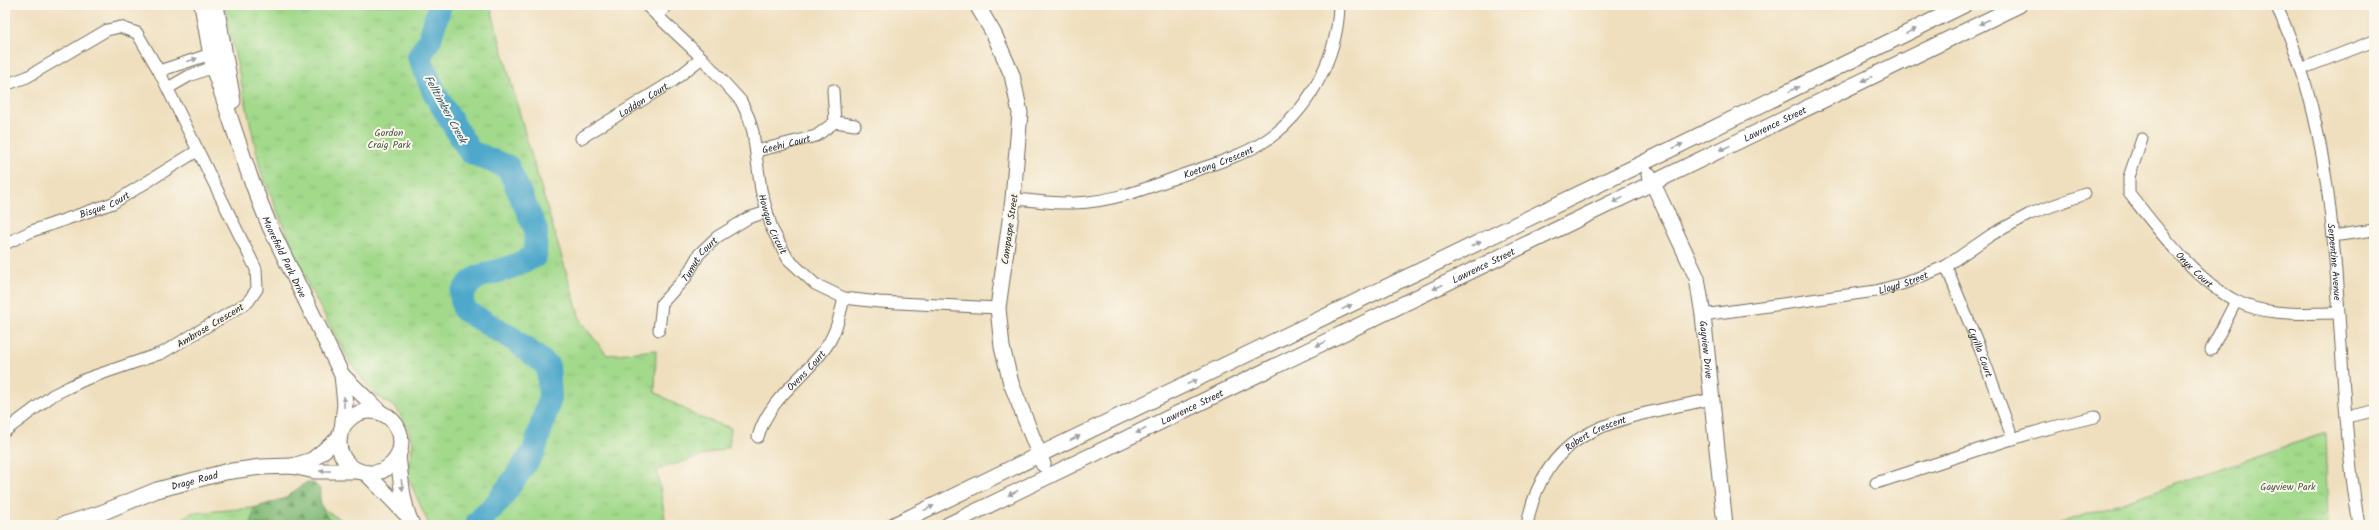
<svg xmlns="http://www.w3.org/2000/svg" width="2379" height="530" font-family="Kalam,sans-serif">
  <style>
    .grass { fill: url(#grass-tufts); stroke: #66825b }
    .forest { fill: url(#forest-firs); stroke: #567251 }
    .lines { fill: none; stroke-linecap: round; stroke-linejoin: round }
    .river { stroke: #4da8cb; stroke-width: 24 }
    .street-casing { stroke: #706a5e; stroke-width: 13 }
    .secondary-casing { stroke: #706a5e; stroke-width: 17 }
    .street { stroke: #fff; stroke-width: 11 }
    .secondary { stroke: #fff; stroke-width: 15 }
    .oneway { fill: #a0a0a0 }
    .labels { text-anchor: middle; stroke-width: 4; stroke-linejoin: round; paint-order: stroke }
    .street-label { font-size: 10px; fill: #2b2b2b; stroke: #fbf7ec }
    .park-label { font-size: 10px; fill: #495643; stroke: #fbf7ec }
    .water-label { font-size: 11px; font-style: italic; fill: #395d6b; stroke: #fbf7ec }
  </style>
  <defs>
    <pattern id="grass-tufts" width="24" height="20" patternUnits="userSpaceOnUse"><rect width="24" height="20" fill="#a2d98b"/><path d="M3 7l-1-3M5 7V3M7 7l1-3M15 17l-1-3M17 17v-4M19 17l1-3" fill="none" stroke="#8cba78"/></pattern>
    <pattern id="forest-firs" width="22" height="20" patternUnits="userSpaceOnUse"><rect width="22" height="20" fill="#81b977"/><path d="M5 1l3.5 6h-7zM16 11l3.5 6h-7z" fill="#6a9762"/></pattern>
  </defs>
  <rect width="100%" height="100%" fill="#fbf7ec"/>
  <filter id="ink" filterUnits="userSpaceOnUse"><feTurbulence type="fractalNoise" baseFrequency=".025" numOctaves="2"/><feDisplacementMap in="SourceGraphic" scale="8" xChannelSelector="R" yChannelSelector="G"/><feConvolveMatrix kernelMatrix="1 2 1 2 8 2 1 2 1" color-interpolation-filters="sRGB"/></filter>
  <filter id="wash" filterUnits="userSpaceOnUse"><feTurbulence type="fractalNoise" baseFrequency=".012" numOctaves="4" result="noise"/><feDisplacementMap in="SourceGraphic" scale="16" xChannelSelector="R" yChannelSelector="G"/><feGaussianBlur stdDeviation="0.9" result="paint"/><feColorMatrix in="noise" values="0 0 0 0 0 0 0 0 0 0 0 0 0 0 0 0 0 1.4 0 .05"/><feComposite in="paint" operator="in"/></filter>
  <g filter="url(#wash)">
    <rect width="100%" height="100%" fill="#efdfbe"/>
    <!-- grass -->
    <path class="grass" d="M224,5h266l35,128 56,189 26,33 49,-5 -1,42 43,25 33,11 -2,19 -72,23 9,55h-237l-22,-50 6,-32 -6,-17 -11,-18 -22,-14 -24,-32 -42,-77 -47,-113z
      M2325,433l3,92h-273z
      M315,503l33,22h-175l18,-12z"/>
    <!-- forest -->
    <path class="forest" d="M305,483h9l6,6c-1,16 3,27 17,36h-92l7,-2 2,-15 32,-10z"/>
    <g class="lines">
      <!-- river -->
      <path class="river" d="M440,5l-10,34 -11,18 16,37 35,58 38,15 28,63 -1,26c-9,4 -18,9 -27,12 -23,8 -33,4 -47,27l3,15 49,29 35,27 2,32 -16,53 -36,51 -20,20 1,3"/>
    </g>
  </g>
  <g filter="url(#ink)">
    <g class="lines">
      <defs>
        <g id="street">
          <path id="s1" d="M646,5l56,53 39,43 8,17 4,14 8,58 11,39 16,30 27,25 29,14 35,4 119,6"/>
          <path id="s2" d="M2276,5c77,162 53,348 83,520"/>
          <path d="M657,16l10,-11"/>
          <path d="M2301,69l73,-28"/>
          <path d="M159,71l52,-17 5,1"/>
          <path d="M5,85l22,-8 80,-47 13,-3 17,6 22,38 97,198 1,20 -9,13 -86,51 -76,26 -17,8 -16,8 -48,36"/>
          <path d="M168,88l21,-12 24,-9 5,-4"/>
          <path d="M833,90l2,32 20,3"/>
          <path id="s3" d="M581,138l92,-57 29,-23"/>
          <path id="s4" d="M2142,139l-13,38v16c28,35 66,87 107,108 31,16 68,12 102,12"/>
          <path id="s5" d="M757,151l59,-15 19,-14"/>
          <path id="s6" d="M1013,199c20,1 41,5 61,4 37,-1 71,-14 106,-27 27,-10 57,-18 82,-33 45,-28 76,-85 77,-138"/>
          <path d="M2333,236l41,-6"/>
          <path id="s7" d="M5,244l27,-13 81,-28 84,-52"/>
          <path id="s8" d="M1946,266l34,83 33,90"/>
          <path id="s9" d="M1703,315l173,-24 29,-8 41,-17 45,-31 39,-21 55,-20"/>
          <path id="s10" d="M659,330l3,-27 24,-26 13,-23 18,-17 31,-19 19,-6"/>
          <path d="M2211,350l25,-49"/>
          <path d="M2346,417l28,-6"/>
          <path id="s11" d="M758,437c12,-41 46,-58 68,-90 10,-14 14,-32 18,-49"/>
          <path d="M1876,483c73,-23 145,-50 219,-66"/>
          <path id="s12" d="M1527,525c19,-104 98,-106 184,-126"/>
        </g>
        <g id="secondary">
          <path id="s13" d="M202,5l11,62 37,110 20,50 72,148 3,29 -3,25"/>
          <path d="M216,5l17,96"/>
          <path d="M977,5l17,29 18,41 8,38 -7,86 -15,109 4,39 9,36 32,81"/>
          <path id="s14" d="M1649,175l48,103 6,37 22,210"/>
          <path d="M342,375l38,37"/>
          <circle cx="370" cy="442" r="31"/>
          <path d="M398,456c3,23 4,48 14,69"/>
          <path d="M293,466l19,-6 27,-22"/>
          <path d="M366,473l41,42"/>
          <path id="s15" d="M62,525l39,-12 56,-23 68,-18 36,-5 31,-1 23,5h44"/>
          <path d="M894,525l749,-362 321,-158"/>
          <path id="s16" d="M948,525l1071,-520"/>
        </g>
      </defs>
      <!-- street casing -->
      <use href="#street" class="street-casing"/>
      <!-- secondary casing -->
      <use href="#secondary" class="secondary-casing"/>
      <!-- street -->
      <use href="#street" class="street"/>
      <!-- secondary -->
      <use href="#secondary" class="secondary"/>
    </g>
    <!-- one-way arrows -->
    <defs><path id="oneway-solid" d="M-6-.8H1V-3.2L6.5 0L1 3.2V.8H-6Z"/></defs>
    <g class="oneway">
      <use href="#oneway-solid" transform="translate(1984 22) rotate(154)"/>
      <use href="#oneway-solid" transform="translate(1911 31) rotate(-26)"/>
      <use href="#oneway-solid" transform="translate(192 60) rotate(-18)"/>
      <use href="#oneway-solid" transform="translate(1867 79) rotate(154)"/>
      <use href="#oneway-solid" transform="translate(1794 89) rotate(-26)"/>
      <use href="#oneway-solid" transform="translate(1678 146) rotate(-26)"/>
      <use href="#oneway-solid" transform="translate(1725 148) rotate(154)"/>
      <use href="#oneway-solid" transform="translate(1618 200) rotate(154)"/>
      <use href="#oneway-solid" transform="translate(1476 244) rotate(-26)"/>
      <use href="#oneway-solid" transform="translate(1438 287) rotate(154)"/>
      <use href="#oneway-solid" transform="translate(1347 307) rotate(-26)"/>
      <use href="#oneway-solid" transform="translate(1321 344) rotate(154)"/>
      <use href="#oneway-solid" transform="translate(1192 382) rotate(-26)"/>
      <use href="#oneway-solid" transform="translate(344 402) rotate(-91)"/>
      <use href="#oneway-solid" transform="translate(1141 431) rotate(154)"/>
      <use href="#oneway-solid" transform="translate(1075 438) rotate(-26)"/>
      <use href="#oneway-solid" transform="translate(325 471) rotate(180)"/>
      <use href="#oneway-solid" transform="translate(402 485) rotate(82)"/>
      <use href="#oneway-solid" transform="translate(1013 493) rotate(154)"/>
      <use href="#oneway-solid" transform="translate(929 508) rotate(-26)"/>
    </g>
  </g>
  <g class="labels">
    <!-- street labels -->
    <g class="street-label">
      <text dy="4" stroke="none"><textPath href="#s3" startOffset="73">Loddon Court</textPath></text>
      <text dy="4" stroke="none"><textPath href="#s16" startOffset="919">Lawrence Street</textPath></text>
      <text dy="4" stroke="none"><textPath href="#s5" startOffset="30">Geehi Court</textPath></text>
      <text dy="4" stroke="none"><textPath href="#s6" startOffset="212">Koetong Crescent</textPath></text>
      <text dy="4" stroke="none"><textPath href="#s7" startOffset="107">Bisque Court</textPath></text>
      <text dy="4" stroke="none"><textPath href="#s1" startOffset="263">Howqua Circuit</textPath></text>
      <text transform="translate(1009 229) rotate(-82)" y="4">Campaspe Street</text>
      <text dy="4" stroke="none"><textPath href="#s13" startOffset="266">Moorefield Park Drive</textPath></text>
      <text dy="4" stroke="none"><textPath href="#s10" startOffset="85">Tumut Court</textPath></text>
      <text dy="4" stroke="none"><textPath href="#s2" startOffset="265">Serpentine Avenue</textPath></text>
      <text dy="4" stroke="none"><textPath href="#s16" startOffset="595">Lawrence Street</textPath></text>
      <text dy="4" stroke="none"><textPath href="#s4" startOffset="157">Onyx Court</textPath></text>
      <text dy="4" stroke="none"><textPath href="#s9" startOffset="203">Lloyd Street</textPath></text>
      <text transform="translate(210 325) rotate(-31)" y="4">Ambrose Crescent</text>
      <text dy="4" stroke="none"><textPath href="#s14" startOffset="186">Gayview Drive</textPath></text>
      <text dy="4" stroke="none"><textPath href="#s8" startOffset="93">Cyrilla Court</textPath></text>
      <text dy="4" stroke="none"><textPath href="#s11" startOffset="83">Ovens Court</textPath></text>
      <text dy="4" stroke="none"><textPath href="#s16" startOffset="271">Lawrence Street</textPath></text>
      <text dy="4" stroke="none"><textPath href="#s12" startOffset="121">Robert Crescent</textPath></text>
      <text dy="4" stroke="none"><textPath href="#s15" startOffset="140">Drage Road</textPath></text>
    </g>
    <!-- park labels -->
    <g class="park-label">
      <text x="389" y="136">Gordon<tspan x="389" dy="12">Craig Park</tspan></text>
      <text x="2288" y="490">Gayview Park</text>
    </g>
    <!-- water labels -->
    <g class="water-label">
      <text transform="translate(446 109) rotate(61)" y="4">Felltimber Creek</text>
    </g>
  </g>
  <!-- margin -->
  <rect width="2379" height="530" fill="none" stroke="#fbf7ec" stroke-width="20"/>
</svg>
